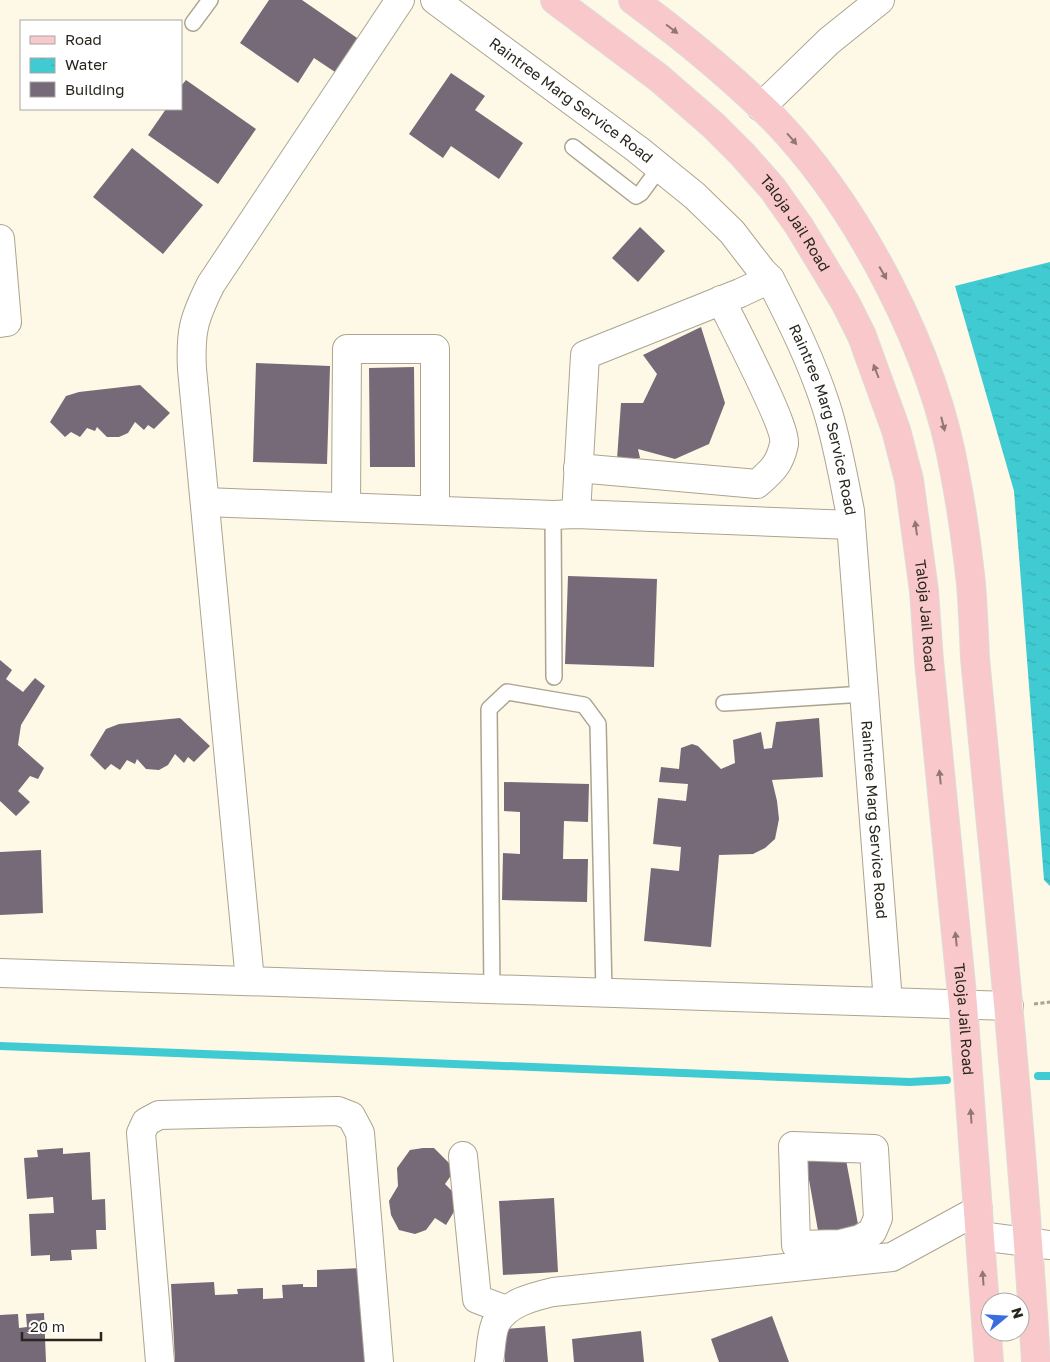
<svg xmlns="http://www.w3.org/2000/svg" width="1050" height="1362" font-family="'Golos Text',sans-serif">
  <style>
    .water { fill: url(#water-ripples) }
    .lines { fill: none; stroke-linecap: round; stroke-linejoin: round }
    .stream { stroke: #3fcbd1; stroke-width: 8 }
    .building { fill: #766978 }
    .service-casing { stroke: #aca490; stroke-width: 18 }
    .minor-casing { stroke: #aca490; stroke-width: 30 }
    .tertiary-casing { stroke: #aca490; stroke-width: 30 }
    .primary-casing { stroke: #dddcdb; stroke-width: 30 }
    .path { stroke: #a6a294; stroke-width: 3; stroke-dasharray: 4 2.5; stroke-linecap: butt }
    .service { stroke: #fff; stroke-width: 15 }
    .minor { stroke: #fff; stroke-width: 28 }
    .tertiary { stroke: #fff; stroke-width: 28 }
    .primary { stroke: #f9c8cb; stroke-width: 28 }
    .oneway { fill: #917774 }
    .labels { text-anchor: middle; stroke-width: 5; stroke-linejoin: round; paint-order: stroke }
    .street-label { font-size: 15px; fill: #29261e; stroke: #fff }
  </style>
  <defs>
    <pattern id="water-ripples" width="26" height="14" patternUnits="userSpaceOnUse" patternTransform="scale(1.25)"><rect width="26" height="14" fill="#3fcbd1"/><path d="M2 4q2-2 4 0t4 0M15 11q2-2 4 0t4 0" fill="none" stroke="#37aeb3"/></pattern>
  </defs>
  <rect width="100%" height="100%" fill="#fef8e7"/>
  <!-- water -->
  <path class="water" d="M1050,262v624l-6,-6 -30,-389 -59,-205z"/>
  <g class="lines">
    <!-- stream -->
    <path class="stream" d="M0,1046l910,36 37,-2
      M1038,1076h12"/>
  </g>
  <!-- building -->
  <path class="building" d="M269,0h33l58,40 -22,34 -24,-16 -16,25 -58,-40z
    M451,73l34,23 -10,14 48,33 -24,36 -48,-33 -8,12 -34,-24z
    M186,80l70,49 -38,55 -70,-49 18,-26h15v-23z
    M132,148l71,57 -40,49 -70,-57z
    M640,227l25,24 -27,31 -26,-24z
    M701,327l24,76 -16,41 -34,15 -37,-10 2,9 -23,1 4,-56h22l14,-29 -14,-19z
    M256,363l74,3 -3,98 -74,-2z
    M414,367l1,100h-45l-1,-99z
    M140,385l30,28 -16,16 -6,-4 -4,5 -9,-8 -7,11 -9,4h-12l-10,-10 -2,4 -8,-3 -7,9 -9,-5 -6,5 -15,-15 16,-26 13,-4z
    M568,576l89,3 -3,88 -89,-3z
    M0,660l12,10 -6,9 17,13 12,-14 10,8 -24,39 -3,20 26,23 -6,11 -8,-3 -12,15 12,11 -14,14 -16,-15z
    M180,718l30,28 -16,16 -6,-5 -4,6 -9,-9 -7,11 -9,5 -13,-1 -9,-10 -2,5 -8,-4 -7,10 -9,-6 -6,6 -15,-15 16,-26 13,-5z
    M819,718l4,59 -51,3 5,21 2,18 -4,20 -10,9 -12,6 -34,1 -8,92 -67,-6 7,-73 28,3 2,-24 -28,-3 5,-46 28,3 2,-17 -29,-2 2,-15 18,2 2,-21 11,-4 6,2 23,23 14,-6 -2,-23 28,-8 3,17 8,-1 4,-26z
    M504,782l85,2 -1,38 -24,-1 -1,38h25l-1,43 -85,-2 1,-47 17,1v-42l-16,-1z
    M41,850l2,63 -43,2v-63z
    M63,1148v6l27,-2 2,48 13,-1 1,31h-10l1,19 -26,1 1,10 -22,1v-6l-19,1 -2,-42 25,-1 -1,-16 -26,2 -3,-41 14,-1 -1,-7z
    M423,1148h11l17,17 1,9 -7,10 16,16 -15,25 -11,-7 -9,12 -11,4 -16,-4 -8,-15 -2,-14 9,-15 -1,-18 13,-18z
    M844,1149l16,86 -40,7 -15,-85z
    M554,1198l4,74 -55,3 -4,-74z
    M362,1268l5,94h-192l-4,-78 43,-2 1,13 23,-1 -1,-5 26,-1v11l20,-1 -1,-13 21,-1v3h14v-17z
    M44,1313l2,49h-46v-47l18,-1 1,14 8,-1 -1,-13z
    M772,1316l17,46h-70l-8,-23z
    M545,1326l3,36h-43l-2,-33z
    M641,1331l3,31h-70l-2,-23z"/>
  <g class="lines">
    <defs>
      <path id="service" d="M193,23l17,-23
        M573,147l63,49 5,-3 19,-26
        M553,515l1,162
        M724,703l140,-9
        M492,989l-3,-280 18,-17 77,13 14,19 6,269"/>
      <g id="minor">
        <path id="s1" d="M435,0l202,149 58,47 37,36 30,39 8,8c21,41 42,83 56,127 11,34 17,70 24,105l38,491"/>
        <path d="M761,107l68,-66 51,-41"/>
        <path d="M0,239l7,83 -7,1"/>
        <path d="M578,468l179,16c15,-13 23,-20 27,-40 3,-17 -52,-121 -63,-144"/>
        <path d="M205,502l348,13 23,-1 275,11"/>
        <path d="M346,507l1,-158h88v161"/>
        <path d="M576,514l9,-159 155,-62 30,-14"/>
        <path d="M0,973l1009,33"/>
        <path d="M250,981l-58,-612c-2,-38 2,-51 19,-85l189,-284"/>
        <path d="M793,1146l81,3 4,69 -6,14 -12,7 -20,5 -44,1z"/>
        <path d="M463,1156l14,143 29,11"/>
        <path d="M160,1362l-19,-229 5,-11 13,-7 179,-4 13,5 9,17 19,229"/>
        <path d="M489,1362c2,-10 2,-30 7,-39 11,-20 36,-26 57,-31l339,-35 86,-47"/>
      </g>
      <path id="tertiary" d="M980,1236l70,9"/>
      <g id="primary">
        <path id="s2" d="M555,0l104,78 54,47 30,30 30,34 26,37 46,76 17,34 34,94 13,50 15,111 5,70 34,344 26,357"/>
        <path d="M633,0c50,37 98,76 142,120 85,89 159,232 180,354 7,36 12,73 16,110 2,25 3,49 4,74 5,52 10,104 15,156 18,182 35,365 46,548"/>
      </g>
    </defs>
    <!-- service casing -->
    <use href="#service" class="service-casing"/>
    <!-- minor casing -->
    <use href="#minor" class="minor-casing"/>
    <!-- tertiary casing -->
    <use href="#tertiary" class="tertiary-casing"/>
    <!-- primary casing -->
    <use href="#primary" class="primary-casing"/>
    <!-- path -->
    <path class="path" d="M1034,1004l16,-2"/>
    <!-- service -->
    <use href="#service" class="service"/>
    <!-- minor -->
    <use href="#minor" class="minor"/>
    <!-- tertiary -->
    <use href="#tertiary" class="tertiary"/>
    <!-- primary -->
    <use href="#primary" class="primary"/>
  </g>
  <!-- one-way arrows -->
  <defs><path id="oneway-solid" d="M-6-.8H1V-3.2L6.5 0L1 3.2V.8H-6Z" transform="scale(1.25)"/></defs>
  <g class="oneway">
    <use href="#oneway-solid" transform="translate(672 29) rotate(37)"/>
    <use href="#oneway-solid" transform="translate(792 139) rotate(49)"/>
    <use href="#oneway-solid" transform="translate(883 273) rotate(60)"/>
    <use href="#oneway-solid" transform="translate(876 371) rotate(-111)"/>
    <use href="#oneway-solid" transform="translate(943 424) rotate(76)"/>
    <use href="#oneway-solid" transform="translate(916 528) rotate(-98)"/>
    <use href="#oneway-solid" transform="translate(940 777) rotate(-96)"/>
    <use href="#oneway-solid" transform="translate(956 939) rotate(-96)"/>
    <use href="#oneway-solid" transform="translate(971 1116) rotate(-94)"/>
    <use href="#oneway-solid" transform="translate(983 1278) rotate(-94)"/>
  </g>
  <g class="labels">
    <!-- street labels -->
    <g class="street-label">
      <text dy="5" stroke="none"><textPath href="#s1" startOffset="169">Raintree Marg Service Road</textPath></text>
      <text dy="5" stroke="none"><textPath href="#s2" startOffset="330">Taloja Jail Road</textPath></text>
      <text dy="5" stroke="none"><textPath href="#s1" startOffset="589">Raintree Marg Service Road</textPath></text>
      <text dy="5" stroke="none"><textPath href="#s2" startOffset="750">Taloja Jail Road</textPath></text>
      <text dy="5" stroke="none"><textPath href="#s1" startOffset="994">Raintree Marg Service Road</textPath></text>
      <text dy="5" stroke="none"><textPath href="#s2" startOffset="1155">Taloja Jail Road</textPath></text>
    </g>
  </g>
  <!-- legend -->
  <rect x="20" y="20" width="162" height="90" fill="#ffffff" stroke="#a9a8a5"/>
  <rect x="30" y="36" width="25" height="8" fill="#f9c8cb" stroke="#a9a8a5"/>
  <text x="65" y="45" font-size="15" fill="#29261e">Road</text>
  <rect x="30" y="58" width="25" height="15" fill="url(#water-ripples)" stroke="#a9a8a5"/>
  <text x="65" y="70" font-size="15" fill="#29261e">Water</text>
  <rect x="30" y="82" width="25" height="15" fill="#766978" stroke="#a9a8a5"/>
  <text x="65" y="95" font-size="15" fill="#29261e">Building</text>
  <!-- north arrow -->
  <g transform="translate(1005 1317) rotate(72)"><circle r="24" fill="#ffffff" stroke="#a9a8a5"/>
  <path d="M0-4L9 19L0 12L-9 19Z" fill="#3a6ede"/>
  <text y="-8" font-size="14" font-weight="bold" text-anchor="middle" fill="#29261e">N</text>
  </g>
  <!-- scale -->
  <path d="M22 1332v8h79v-8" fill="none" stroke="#29261e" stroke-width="2.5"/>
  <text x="30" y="1332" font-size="15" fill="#29261e" stroke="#ffffff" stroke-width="4" paint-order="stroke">20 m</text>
</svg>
